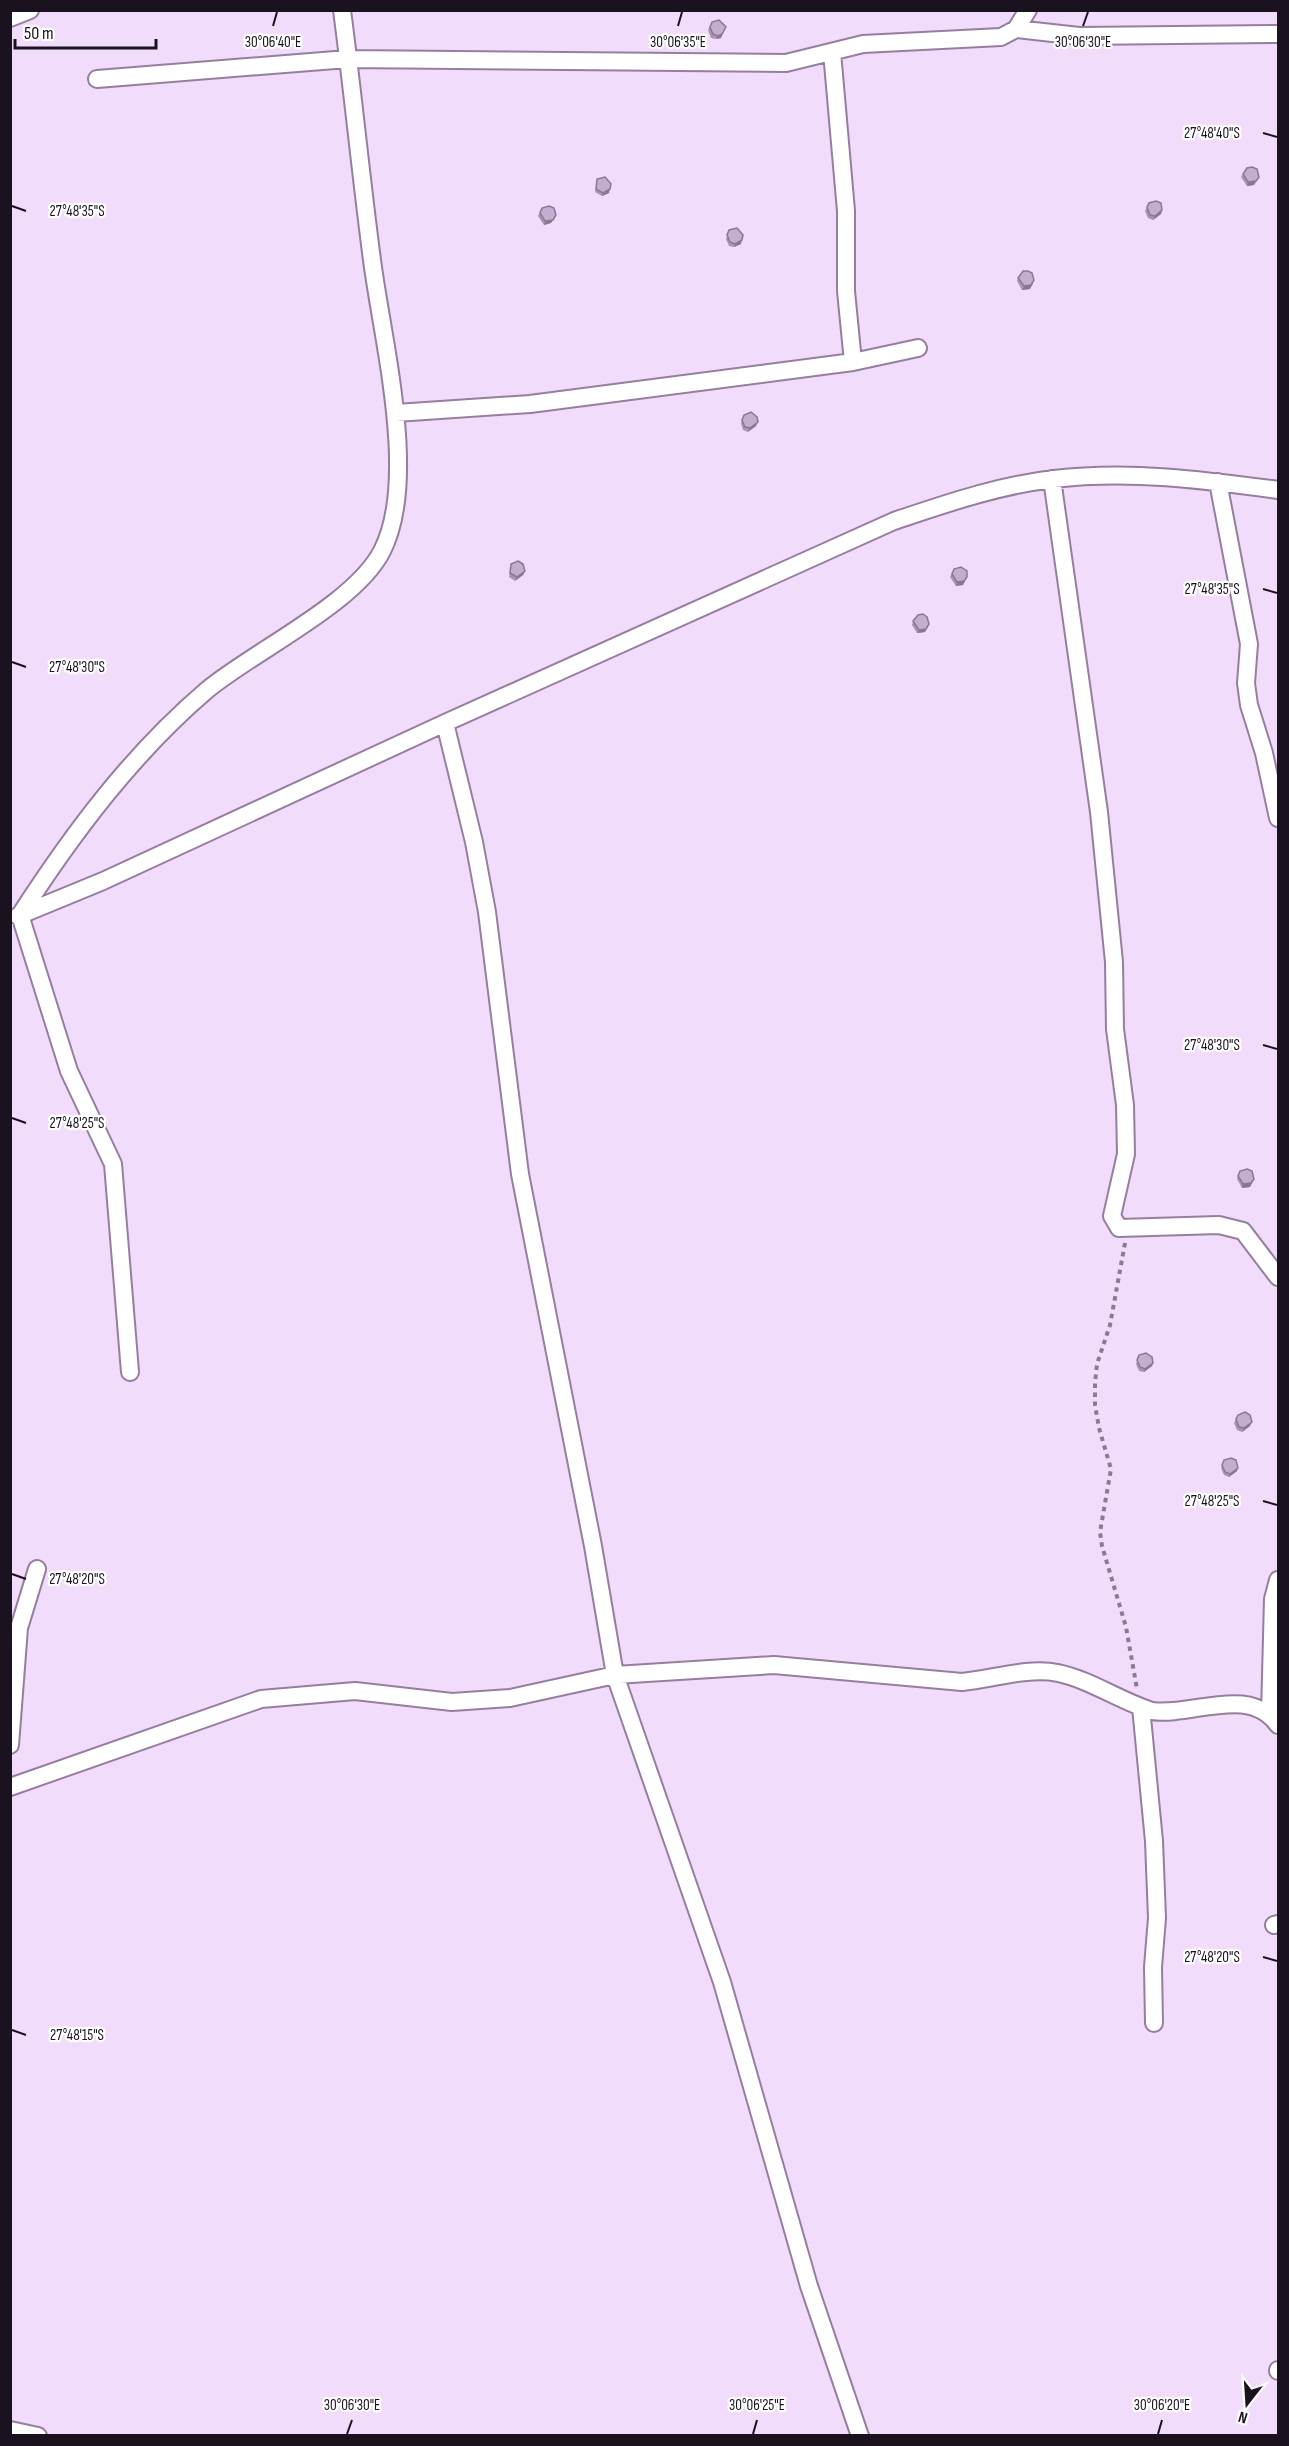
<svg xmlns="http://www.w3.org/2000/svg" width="1289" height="2446" font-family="'Sofia Sans Condensed',sans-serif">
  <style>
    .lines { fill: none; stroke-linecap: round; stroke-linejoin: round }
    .minor-casing { stroke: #967ea1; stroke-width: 20 }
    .path { stroke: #8b7b92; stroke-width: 4; stroke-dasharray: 4.5 4.5; stroke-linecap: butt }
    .minor { stroke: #fff; stroke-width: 16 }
    .wall { fill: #a994b4 }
    .shaded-wall { fill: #8a7892 }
    .building { fill: #c5acd1; stroke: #8a7892; stroke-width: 1.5 }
    .ticks { fill: none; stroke: #1b121f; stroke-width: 2 }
    .ticks-label { font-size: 15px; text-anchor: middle; fill: #1b121f; stroke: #fff; stroke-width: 4.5; stroke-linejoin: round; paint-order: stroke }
  </style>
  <rect width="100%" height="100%" fill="#f1dcfb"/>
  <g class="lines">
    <defs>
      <path id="minor" d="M10,18l20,-8
        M1016,29l63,7 199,-2
        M832,52l14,159v80l7,71
        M97,79l251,-20 438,4 77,-19 138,-7 15,-8 12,-19
        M396,413l134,-9 323,-42 65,-14
        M1052,479l47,333 15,150 1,67 10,76 1,49 -14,62 7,12 100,-3 24,6 35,46
        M1218,482l31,162 -3,39 3,22 15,48 14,65
        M445,723l29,119 13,70 33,262 73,372 22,129 107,307 87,304 51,150
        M18,916l85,-35 342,-158 449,-202c51,-17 105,-36 160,-42 75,-9 150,1 224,11
        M130,1372l-17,-208 -44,-93 -49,-156c53,-82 112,-161 187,-225 47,-39 148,-86 175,-139 37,-72 0,-212 -10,-291 -11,-83 -19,-166 -30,-250
        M1141,1707l13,134 3,77 -4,49 1,56
        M1270,1714l3,-115 5,-19
        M10,1745l9,-117 18,-59
        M10,1787l251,-88 94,-8 97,11 58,-4 105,-23 159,-10 188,17c31,-3 65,-15 96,-9 33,7 62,28 94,38 40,6 97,-27 126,14
        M1274,1925l4,-1
        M1278,2370v1
        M10,2430l28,6"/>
    </defs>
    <!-- minor casing -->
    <use href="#minor" class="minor-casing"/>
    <!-- path -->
    <path class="path" d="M1125,1243l-15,82 -13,39 -2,19v22l4,23 12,41 -11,63 2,14 24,81 11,62"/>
    <!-- minor -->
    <use href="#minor" class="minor"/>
  </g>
  <!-- wall -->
  <path class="wall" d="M712,22l9,16 -5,1 -5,-1 -3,-8z
    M1243,174l14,6 -3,5 -7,1 -6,-9z
    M597,179l12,14 -7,3 -7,-4z
    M1149,203l13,7 -1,4 -8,6 -5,-2 -3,-7z
    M542,208l12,11 -3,4 -7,2 -6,-9z
    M729,230l12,14 -7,3 -5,-1 -3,-7z
    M1018,278l15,6 -3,5 -8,1 -5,-9z
    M744,415l12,11 -8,6 -5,-2 -2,-7z
    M511,564l14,7 -2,4 -8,6 -6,-4z
    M954,569l13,8 -4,8 -7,1 -6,-9z
    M913,621l16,3 -4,8 -8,1 -5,-8z
    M1240,1171l14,8 -4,8 -8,1 -5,-9z
    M1139,1355l14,8 -1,3 -8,6 -5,-1 -3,-7z
    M1238,1415l12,11 -8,6 -5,-2 -3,-7z
    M1224,1460l13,11 -8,6 -5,-2 -3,-7z"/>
  <!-- shaded-wall -->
  <path class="shaded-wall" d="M726,27l-5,11 -5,1 2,-3z
    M1259,177l-5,8 -7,1 1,-4z
    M610,189l-1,4 -7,3 1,-3z
    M1162,210l-1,4 -8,6 2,-4z
    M556,215l-5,8 -7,2 1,-4z
    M742,240l-1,4 -7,3 1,-3z
    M1034,280l-4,9 -8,1 2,-4z
    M758,422l-2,4 -8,6 2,-4z
    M525,571l-2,4 -8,6 2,-4z
    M967,577l-4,8 -7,1 1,-4z
    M929,624l-4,8 -8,1 2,-3z
    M1254,1179l-4,8 -8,1 1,-4z
    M1153,1363l-1,3 -8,6 1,-3z
    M1252,1422l-2,4 -8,6 2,-4z
    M1238,1468l-1,3 -8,6 1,-3z"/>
  <!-- building -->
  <path class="building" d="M719,20l7,7 -4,7 -4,2 -5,-2 -3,-7 2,-5z
    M1252,167l5,2 2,8 -3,4 -8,1 -5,-8 4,-6z
    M605,177l6,7 -1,5 -7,4 -7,-4 1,-10z
    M1156,201l5,2 1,7 -7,6 -5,-1 -3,-8 2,-4z
    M549,206l5,2 2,7 -3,5 -8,1 -5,-8 2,-5z
    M737,228l6,7 -1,5 -7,4 -5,-2 -3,-7 2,-5z
    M1023,271h5l4,2 2,7 -3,5 -7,1 -6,-8z
    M751,412l6,5 1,5 -8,6 -5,-1 -3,-7 2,-5z
    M518,561l5,3 2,7 -8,6 -7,-4 1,-9z
    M961,567l6,4v6l-3,4 -7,1 -5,-8 2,-5z
    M923,614l4,3 2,7 -3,5 -7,1 -6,-9 5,-6z
    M1247,1169l5,2 2,8 -3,4 -8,1 -5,-8 2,-5z
    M1146,1353l6,4 1,6 -8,6 -5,-2 -3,-7 2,-5z
    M1245,1412l5,3 2,7 -8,6 -5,-1 -3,-8 2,-4z
    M1231,1458l5,2 2,8 -8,6 -5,-2 -3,-7 2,-5z"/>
  <!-- ticks -->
  <path class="ticks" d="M273,26l4,-14M678,26l4,-14M1083,26l5,-14M1263,133l14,4M12,206l14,5M1263,589l14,4M12,662l14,5M1263,1045l14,4M12,1118l14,5M1263,1501l14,4M12,1574l14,5M1263,1957l14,4M12,2030l14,5M347,2434l5,-14M753,2434l4,-14M1158,2434l4,-14"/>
  <g class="ticks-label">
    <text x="273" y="47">30°06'40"E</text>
    <text x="678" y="47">30°06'35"E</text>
    <text x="1083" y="47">30°06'30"E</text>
    <text x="1212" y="138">27°48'40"S</text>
    <text x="77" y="216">27°48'35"S</text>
    <text x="1212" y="594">27°48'35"S</text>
    <text x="77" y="672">27°48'30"S</text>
    <text x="1212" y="1050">27°48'30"S</text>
    <text x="77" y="1128">27°48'25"S</text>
    <text x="1212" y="1506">27°48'25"S</text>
    <text x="77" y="1584">27°48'20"S</text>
    <text x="1212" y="1962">27°48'20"S</text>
    <text x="77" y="2040">27°48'15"S</text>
    <text x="352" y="2410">30°06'30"E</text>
    <text x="757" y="2410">30°06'25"E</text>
    <text x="1162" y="2410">30°06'20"E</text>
  </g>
  <!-- border -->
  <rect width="1289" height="2446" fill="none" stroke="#1b121f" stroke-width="24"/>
  <!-- north arrow -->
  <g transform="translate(1247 2404) rotate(197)" stroke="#ffffff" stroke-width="4.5" paint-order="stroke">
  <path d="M0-4.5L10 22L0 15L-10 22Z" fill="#1b121f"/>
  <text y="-9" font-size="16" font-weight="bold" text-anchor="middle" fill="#1b121f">N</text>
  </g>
  <!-- scale -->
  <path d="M15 39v9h141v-9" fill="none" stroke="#1b121f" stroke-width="3"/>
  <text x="24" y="39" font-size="18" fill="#1b121f" stroke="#ffffff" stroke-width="4.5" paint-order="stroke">50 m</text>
</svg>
